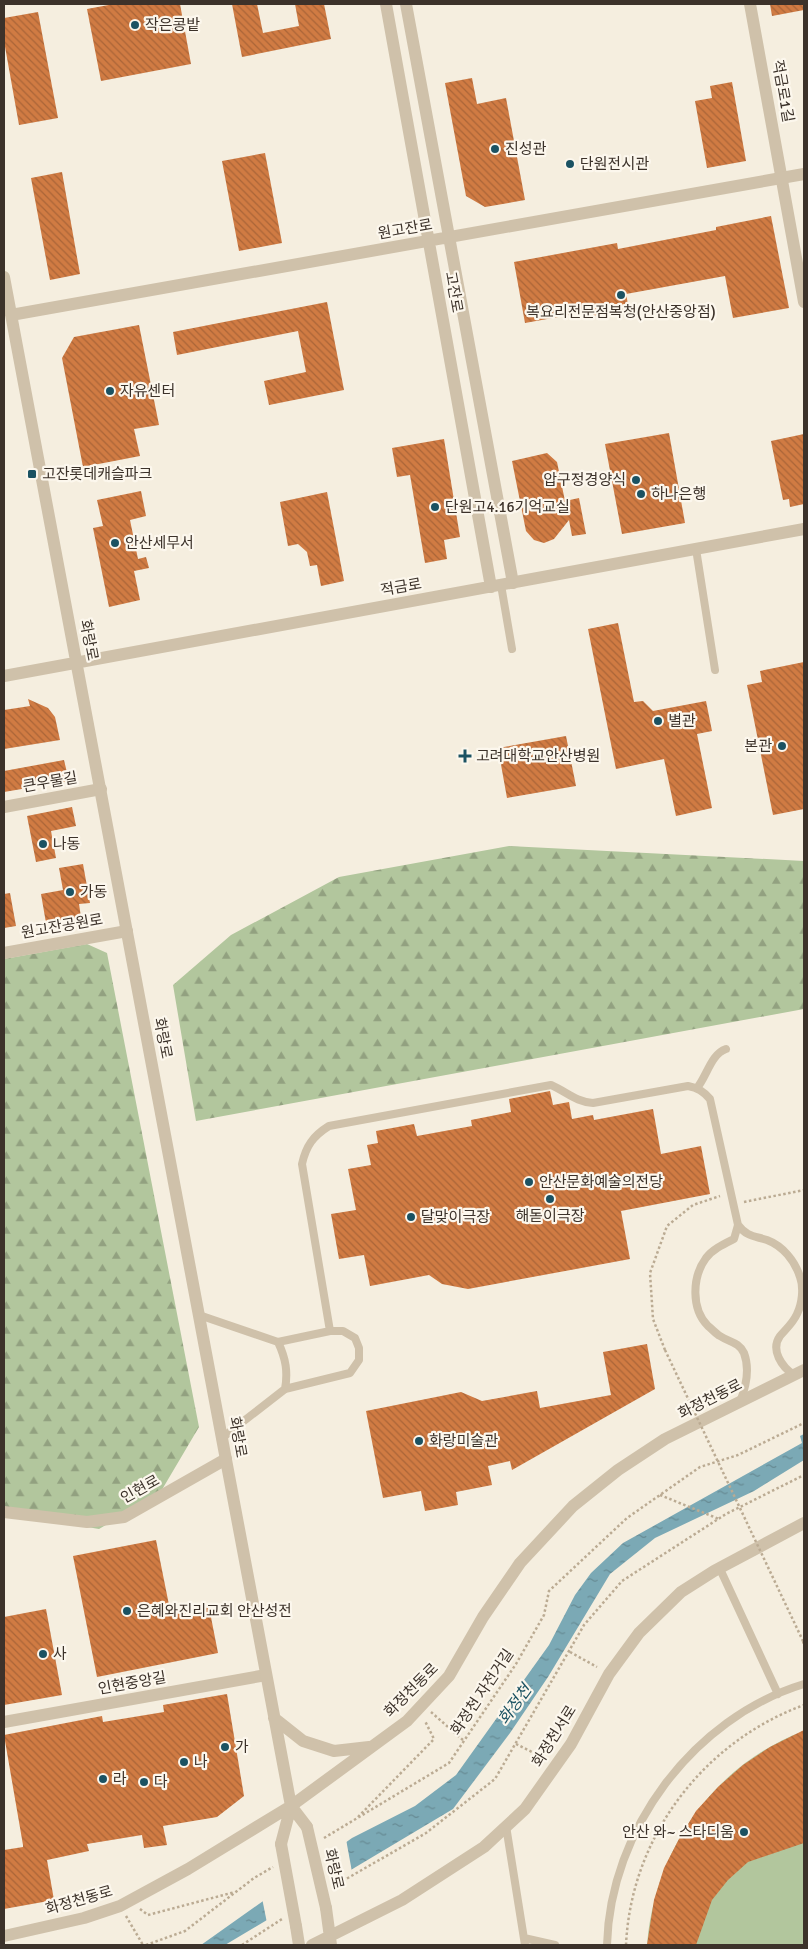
<svg xmlns="http://www.w3.org/2000/svg" width="808" height="1949" font-family="Signika,'Noto Sans KR',sans-serif">
  <style>
    .forest { fill: url(#forest-firs) }
    .garden { fill: #b2c69d }
    .water { fill: url(#water-ripples) }
    .pier { fill: #f5eedf }
    .building { fill: url(#building-back-hatch) }
    .lines { fill: none; stroke-linecap: round; stroke-linejoin: round }
    .path { stroke: #bbab93; stroke-width: 2.5; stroke-dasharray: 2.5 2.5; stroke-linecap: butt }
    .service { stroke: #cfc1aa; stroke-width: 8 }
    .minor { stroke: #cfc1aa; stroke-width: 12 }
    .tertiary { stroke: #cfc1aa; stroke-width: 12 }
    .path-bridge { stroke: #bbab93; stroke-width: 2.5; stroke-dasharray: 2.5 2.5; stroke-linecap: butt }
    .tertiary-bridge { stroke: #cfc1aa; stroke-width: 12 }
    .poi-dot { fill: #1b5262; stroke: #fcf7ed; stroke-width: 2 }
    .labels { text-anchor: middle; stroke-width: 4.5; stroke-linejoin: round; paint-order: stroke }
    .poi-label { font-size: 15px; fill: #3c322a; stroke: #fcf7ed; text-anchor: start }
    .street-label { font-size: 15px; fill: #3c322a; stroke: #fcf7ed }
    .water-label { font-size: 16px; font-style: italic; fill: #1b5262; stroke: #fcf7ed }
  </style>
  <defs>
    <pattern id="forest-firs" width="22" height="20" patternUnits="userSpaceOnUse" patternTransform="scale(1.25)"><rect width="22" height="20" fill="#b2c69d"/><path d="M5 1l3.5 6h-7zM16 11l3.5 6h-7z" fill="#92a180"/></pattern>
    <pattern id="water-ripples" width="26" height="14" patternUnits="userSpaceOnUse" patternTransform="scale(1.25)"><rect width="26" height="14" fill="#7ba9b5"/><path d="M2 4q2-2 4 0t4 0M15 11q2-2 4 0t4 0" fill="none" stroke="#668a93"/></pattern>
    <pattern id="building-back-hatch" width="6" height="6" patternUnits="userSpaceOnUse" patternTransform="scale(1.25)"><rect width="6" height="6" fill="#d07b43"/><path d="M-1 5l2 2M0 0l6 6M5-1l2 2" fill="none" stroke="#aa6538"/></pattern>
  </defs>
  <rect width="100%" height="100%" fill="#f5eedf"/>
  <!-- forest -->
  <path class="forest" d="M509,846l295,15v148l-608,112 -23,-136 58,-50 108,-58z
    M87,944l20,9 92,474 -39,66 -61,36 -95,-16v-554z"/>
  <!-- garden -->
  <path class="garden" d="M804,1731v214h-157c7,-94 67,-181 157,-214z"/>
  <!-- water -->
  <path class="water" d="M804,1434v26l-50,31 -99,47 -45,36 -62,103 -38,56 -57,76 -228,136h-24l151,-107 63,-32 41,-31 93,-130 26,-50 16,-22 32,-30 179,-100 -2,-7z"/>
  <!-- pier -->
  <path class="pier" d="M346,1839l6,33 -85,51 -5,-25z"/>
  <!-- building -->
  <path class="building" d="M114,4h66l11,60 -90,17 -14,-72z
    M232,4h25l6,29 36,-7 -4,-22h29l7,35 -89,18z
    M770,4h34v6l-32,6z
    M38,12l20,106 -39,7 -15,-84v-23z
    M472,78l5,26 29,-6 19,102 -40,7 -19,-11 -21,-113z
    M732,82l14,79 -39,7 -12,-67 17,-3 -2,-12z
    M265,153l17,90 -43,8 -17,-90z
    M62,172l18,102 -30,6 -19,-102z
    M771,216l18,92 -56,10 -8,-42 -99,18 3,15 -43,8v-5l-61,11 -11,-61 103,-19 1,6 98,-19v-3z
    M327,302l17,88 -75,15 -5,-24 42,-9 -8,-41 -121,24 -4,-23z
    M139,325l20,100 -25,4 6,27 -57,11 -21,-109 12,-21z
    M669,433l16,90 -63,11 -17,-90z
    M804,434v70l-14,3 -1,-8 -6,1 -12,-59z
    M444,439l16,98 -16,3 3,19 -22,4 -15,-88 -13,2 -5,-29z
    M547,453l10,9 8,39 14,-3 7,36 -14,2 -3,-16 -15,19 -10,4 -10,-3 -8,-9 -14,-70z
    M141,491l5,25 -16,4 8,39 8,-2 3,11 -15,3 6,29 -31,7 -16,-79 10,-2 -6,-26z
    M327,492l17,89 -23,5 -4,-21 -7,1 -3,-14 -9,-8 -10,2 -8,-44z
    M618,623l16,79 9,-1 10,10 53,-10 6,30 -15,3 15,74 -36,8 -12,-57 -48,10 -28,-140z
    M804,662v147l-31,6 -26,-130 15,-3 -2,-11z
    M28,699l20,9 7,9 5,23 -56,9v-39l26,-4z
    M566,736l10,50 -69,12 -9,-50z
    M64,760l5,21 -65,11v-21z
    M72,807l4,19 -25,5 5,27 -20,4 -9,-46z
    M83,864l7,39 -11,1 2,13 -35,6 -5,-29 22,-4 -4,-22z
    M10,893l6,33 -12,2v-34z
    M550,1091l3,14 16,-3 3,17 21,-4 1,5 59,-11 8,45 40,-8 9,48 -89,17 9,48 -162,30 -26,-5 -13,-9 -59,11 -6,-31 -25,4 -8,-45 25,-4 -8,-41 23,-4 -4,-20 11,-2 -2,-12 38,-7 3,12 55,-10 -1,-6 40,-8 -2,-13z
    M647,1344l8,45 -143,81 -2,-9 -22,5 4,19 -36,7 2,13 -33,6 -4,-20 -38,7 -17,-87 95,-19 21,9 55,-10 3,17 71,-13 -8,-43z
    M156,1540l15,75 38,-8 9,46 -121,24 -24,-121z
    M46,1609l16,86 -58,10v-88z
    M227,1694l17,102 -27,21 -54,9 4,19 -23,3 -2,-13 -55,9 2,7 -42,9 7,40 -50,9v-59l19,-3v-2l-19,-110 98,-19 1,6 61,-10 -1,-7z
    M804,1730v113l-56,19 -20,18 -16,20 -16,45h-49l7,-45 10,-32 15,-29 17,-28 22,-24 25,-22 27,-18z"/>
  <g class="lines">
    <!-- path -->
    <path class="path" d="M744,1202l60,-12
      M665,1350l-12,-31 -3,-46 17,-47 26,-21 27,-9
      M660,1495l59,24
      M803,1641l1,5
      M570,1652l27,15
      M431,1712l33,29
      M516,1744l28,14
      M358,1817l76,-78 -9,-18
      M324,1838l125,-75 67,-99 28,-49 5,-24 78,-73 73,-51 38,-12 66,-32
      M334,1886l92,-53 69,-54 89,-154 38,-44 104,-67 78,-39
      M140,1909l8,6 87,-23
      M126,1916l17,29
      M146,1945l39,-14 69,-53 19,-11
      M242,1945l40,-26
      M626,1945c5,-108 77,-203 178,-240"/>
    <!-- service -->
    <path class="service" d="M696,549l19,121
      M501,585l11,64
      M697,1088c10,-12 14,-34 29,-39
      M738,1225l-4,14c-10,5 -21,10 -28,19 -14,19 -15,51 2,68 4,3 8,8 12,10 9,6 19,6 24,17 6,16 2,34 -4,49
      M199,1315l79,27 52,-11h13l12,7 4,10v12l-9,13 -65,16 -63,49
      M330,1331l-28,-167c4,-18 11,-28 27,-38l222,-41c16,7 25,17 42,18l95,-17c10,2 15,5 22,13l28,126c9,12 17,11 29,15 16,6 28,21 33,37 4,11 2,27 -3,37 -4,9 -11,15 -17,22 -10,14 2,31 14,39
      M278,1342c8,17 10,30 7,47
      M720,1569l58,125
      M506,1826l19,119
      M524,1938l31,7
      M607,1945c3,-115 86,-227 197,-261"/>
    <!-- minor -->
    <path class="minor" d="M750,4l54,298
      M4,807l97,-18
      M4,953l123,-22
      M4,1512l83,10 37,-5 102,-58
      M4,1722l262,-47"/>
    <!-- tertiary -->
    <path class="tertiary" d="M386,4l105,583
      M406,4l107,579
      M4,277l287,1529 -10,38
      M11,315l793,-141
      M4,676l800,-147
      M274,1718l29,23 31,10 35,-4
      M291,1806l16,21
      M326,1908l5,37
      M296,1926l3,19
      M4,1936l80,-18 36,-12 68,-37 103,-63 116,-85 42,-45 34,-59 37,-54 53,-57 45,-36 47,-31 139,-69
      M312,1945l90,-45 82,-53 41,-38 46,-65 38,-70 30,-41 42,-41 33,-21 90,-48"/>
    <!-- path-bridge -->
    <path class="path-bridge" d="M665,1350l138,291"/>
    <!-- tertiary-bridge -->
    <path class="tertiary-bridge" d="M307,1827l19,81
      M281,1844l15,82"/>
  </g>
  <!-- markers -->
  <g class="poi-dot">
    <circle cx="135" cy="25" r="5"/>
    <circle cx="495" cy="149" r="5"/>
    <circle cx="570" cy="164" r="5"/>
    <circle cx="621" cy="295" r="5"/>
    <circle cx="110" cy="391" r="5"/>
    <rect x="27" y="469" width="10" height="10" rx="2.5"/>
    <circle cx="636" cy="480" r="5"/>
    <circle cx="641" cy="494" r="5"/>
    <circle cx="435" cy="507" r="5"/>
    <circle cx="115" cy="543" r="5"/>
    <circle cx="658" cy="721" r="5"/>
    <circle cx="782" cy="746" r="5"/>
    <path d="M462.5 748.5h5v5h5v5h-5v5h-5v-5h-5v-5h5z"/>
    <circle cx="43" cy="844" r="5"/>
    <circle cx="70" cy="892" r="5"/>
    <circle cx="529" cy="1182" r="5"/>
    <circle cx="550" cy="1199" r="5"/>
    <circle cx="411" cy="1217" r="5"/>
    <circle cx="419" cy="1441" r="5"/>
    <circle cx="127" cy="1611" r="5"/>
    <circle cx="43" cy="1654" r="5"/>
    <circle cx="225" cy="1747" r="5"/>
    <circle cx="184" cy="1762" r="5"/>
    <circle cx="103" cy="1779" r="5"/>
    <circle cx="144" cy="1782" r="5"/>
    <circle cx="744" cy="1832" r="5"/>
  </g>
  <g class="labels">
    <!-- poi labels -->
    <g class="poi-label">
      <text x="145" y="30">작은콩밭</text>
      <text x="505" y="154">진성관</text>
      <text x="580" y="169">단원전시관</text>
      <text x="621" y="317" text-anchor="middle">복요리전문점복청(안산중앙점)</text>
      <text x="120" y="396">자유센터</text>
      <text x="42" y="479">고잔롯데캐슬파크</text>
      <text x="626" y="485" text-anchor="end">압구정경양식</text>
      <text x="651" y="499">하나은행</text>
      <text x="445" y="512">단원고4.16기억교실</text>
      <text x="125" y="548">안산세무서</text>
      <text x="668" y="726">별관</text>
      <text x="772" y="751" text-anchor="end">본관</text>
      <text x="476" y="761">고려대학교안산병원</text>
      <text x="53" y="849">나동</text>
      <text x="80" y="897">가동</text>
      <text x="539" y="1187">안산문화예술의전당</text>
      <text x="550" y="1221" text-anchor="middle">해돋이극장</text>
      <text x="421" y="1222">달맞이극장</text>
      <text x="429" y="1446">화랑미술관</text>
      <text x="137" y="1616">은혜와진리교회 안산성전</text>
      <text x="53" y="1659">사</text>
      <text x="235" y="1752">가</text>
      <text x="194" y="1767">나</text>
      <text x="113" y="1784">라</text>
      <text x="154" y="1787">다</text>
      <text x="734" y="1837" text-anchor="end">안산 와~ 스타디움</text>
    </g>
    <!-- street labels -->
    <g class="street-label">
      <text transform="translate(783 91) rotate(80)" y="5">적금로1길</text>
      <text transform="translate(405 229) rotate(-10)" y="5">원고잔로</text>
      <text transform="translate(454 292) rotate(80)" y="5">고잔로</text>
      <text transform="translate(401 587) rotate(-10)" y="5">적금로</text>
      <text transform="translate(89 640) rotate(79)" y="5">화랑로</text>
      <text transform="translate(50 782) rotate(-10)" y="5">큰우물길</text>
      <text transform="translate(62 926) rotate(-10)" y="5">원고잔공원로</text>
      <text transform="translate(163 1038) rotate(79)" y="5">화랑로</text>
      <text transform="translate(710 1399) rotate(-27)" y="5">화정천동로</text>
      <text transform="translate(238 1437) rotate(80)" y="5">화랑로</text>
      <text transform="translate(140 1489) rotate(-29)" y="5">인현로</text>
      <text transform="translate(132 1683) rotate(-10)" y="5">인현중앙길</text>
      <text transform="translate(411 1690) rotate(-45)" y="5">화정천동로</text>
      <text transform="translate(482 1692) rotate(-56)" y="5">화정천 자전거길</text>
      <text transform="translate(554 1736) rotate(-58)" y="5">화정천서로</text>
      <text transform="translate(334 1869) rotate(77)" y="5">화랑로</text>
      <text transform="translate(79 1900) rotate(-16)" y="5">화정천동로</text>
    </g>
    <!-- water labels -->
    <g class="water-label">
      <text transform="translate(514 1704) rotate(-54)" y="6">화정천</text>
    </g>
  </g>
  <!-- border -->
  <rect width="808" height="1949" fill="none" stroke="#3c322a" stroke-width="10"/>
</svg>
